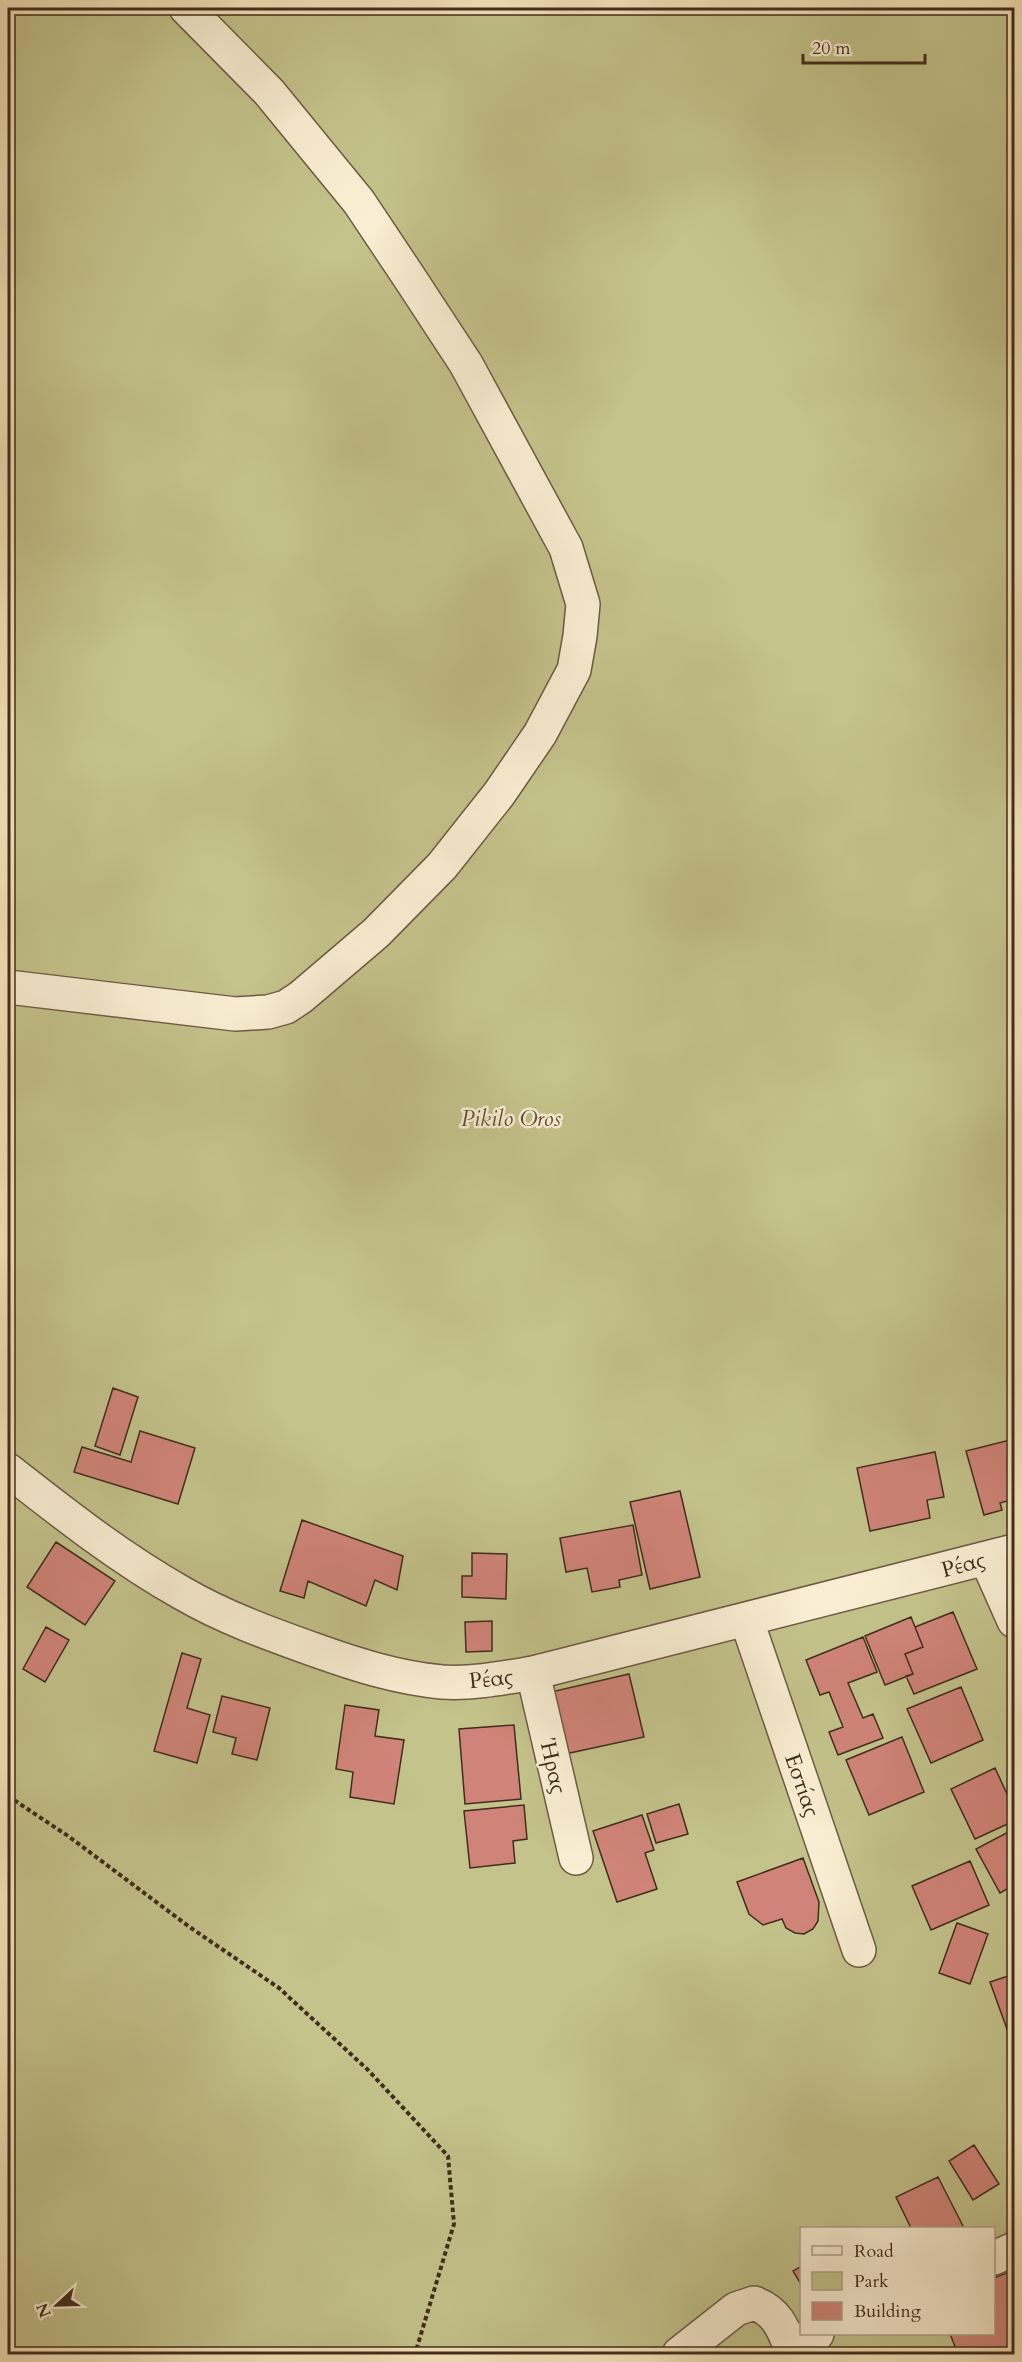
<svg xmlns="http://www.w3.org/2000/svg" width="1022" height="2362" font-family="Cardo,serif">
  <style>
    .green { fill: #c4c38c; stroke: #827854; stroke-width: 1.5; fill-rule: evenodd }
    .building { fill: #d08479; stroke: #402d1d; stroke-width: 1.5 }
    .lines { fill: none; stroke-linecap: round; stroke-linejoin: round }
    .minor-casing { stroke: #6e5b45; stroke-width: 36 }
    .path { stroke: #402d1d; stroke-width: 4; stroke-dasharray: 4.5 3; stroke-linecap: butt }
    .minor { stroke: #faefd4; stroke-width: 33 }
    .labels { text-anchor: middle; stroke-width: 5; stroke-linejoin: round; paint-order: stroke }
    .park-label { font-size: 22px; font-style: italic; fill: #615239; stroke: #faefd4 }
    .street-label { font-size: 22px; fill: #402d1d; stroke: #faefd4 }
  </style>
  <rect width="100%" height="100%" fill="#f7e6bd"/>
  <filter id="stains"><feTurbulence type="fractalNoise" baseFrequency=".00333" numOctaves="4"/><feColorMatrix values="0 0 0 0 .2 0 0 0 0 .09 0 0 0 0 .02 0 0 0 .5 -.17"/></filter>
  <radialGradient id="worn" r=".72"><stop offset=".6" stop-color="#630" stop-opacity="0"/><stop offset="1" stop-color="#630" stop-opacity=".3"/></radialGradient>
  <!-- green -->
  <path class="green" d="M8,8h1006v2346h-1006zM802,2228h192v106h-192z"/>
  <!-- building -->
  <path class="building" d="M113,1388l25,9 -18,58 -25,-9z
    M140,1431l55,17 -17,56 -104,-32 8,-25 49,15z
    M1014,1439v60l-14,4 2,7 -18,5 -18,-64z
    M935,1452l9,45 -17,3 3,18 -60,13 -13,-63z
    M680,1491l20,86 -50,12 -20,-87z
    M302,1520l101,36 -6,34 -22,-10 -9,26 -58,-25 -4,17 -24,-7z
    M633,1525l9,50 -23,5 1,7 -28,5 -5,-24 -21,4 -6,-34z
    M56,1542l59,39 -30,44 -58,-38z
    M472,1553l35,1 -1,45 -44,-2v-21h10z
    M953,1612l24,57 -63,25 -8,-18 7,-2 -8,-20 18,-7 -8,-20z
    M911,1617l12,30 -18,7 8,20 -28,11 -20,-49z
    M492,1621v30l-26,1 -1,-30z
    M46,1627l23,13 -24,42 -22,-13z
    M863,1637l14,35 -29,11 15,35 10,-4 10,24 -45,17 -9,-23 14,-5 -14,-35 -9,3 -14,-35z
    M182,1653l19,6 -14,49 23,7 -13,48 -43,-12z
    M629,1674l15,63 -79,17 -14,-62z
    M961,1687l22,53 -52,23 -24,-54z
    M222,1696l48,12 -13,52 -25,-6 4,-16 -23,-6z
    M345,1705l34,5 -4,26 29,4 -10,64 -44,-7 3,-25 -17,-3z
    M514,1725l7,74 -56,5 -6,-75z
    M902,1737l22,55 -55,23 -23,-55z
    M995,1768l19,41v12l-39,18 -24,-50z
    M679,1804l9,30 -32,9 -9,-29z
    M524,1805l3,34 -14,2 2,22 -45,5 -6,-57z
    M642,1815l12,35 -9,3 12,36 -40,13 -24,-71z
    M1014,1829v56l-14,8 -24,-44z
    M803,1858l16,44 -1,19 -5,8 -9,5 -9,-1 -9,-5 -4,-9 -19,6 -14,-11 -12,-32z
    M970,1861l19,44 -58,25 -19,-44z
    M957,1923l31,11 -18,50 -31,-11z
    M1014,1974v69h-2l-22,-61z
    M974,2145l25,39 -26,16 -24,-39z
    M938,2177l26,51h-53l-15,-31z
    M802,2266v20l-9,-15z
    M1014,2270v77l-17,7h-39l-8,-20h44v-56z"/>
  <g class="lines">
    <defs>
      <path id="minor" d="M8,987l227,27 33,-2 18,-5 15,-10 75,-64 66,-67 57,-72 41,-60 34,-64 6,-34 3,-32 -17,-56 -100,-184 -55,-84 -52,-78 -90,-110 -83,-84
        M8,1470c56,44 112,88 174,123 41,24 88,41 133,57 42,15 83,28 127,32 30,2 61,-4 91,-9l481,-122
        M986,1558l28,63
        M747,1621l112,329
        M533,1673l43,185
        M994,2258l20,-9
        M790,2345l27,-11
        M679,2354l57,-45 18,-6c25,9 30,28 39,51"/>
    </defs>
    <!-- minor casing -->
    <use href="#minor" class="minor-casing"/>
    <!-- path -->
    <path class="path" d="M8,1796l60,40 123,92 88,60 88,81 81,87 6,68 -39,130"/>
    <!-- minor -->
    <use href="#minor" class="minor"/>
  </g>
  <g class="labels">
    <!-- park labels -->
    <g class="park-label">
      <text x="511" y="1126">Pikilo Oros</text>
    </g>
    <!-- street labels -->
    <g class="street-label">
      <text transform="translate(963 1564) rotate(-15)" y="8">Ρέας</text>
      <text transform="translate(491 1678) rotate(-6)" y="8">Ρέας</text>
      <text transform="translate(554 1766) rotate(77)" y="8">Ήρας</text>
      <text transform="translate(803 1785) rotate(71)" y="8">Εστίας</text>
    </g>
  </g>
  <!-- margin -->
  <rect width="1022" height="2362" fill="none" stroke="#f7e6bd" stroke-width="30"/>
  <rect x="9" y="9" width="1004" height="2344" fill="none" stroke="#402d1d" stroke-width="3"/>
  <rect x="15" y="15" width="992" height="2332" fill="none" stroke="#402d1d" stroke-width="1.5"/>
  <!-- legend -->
  <rect x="800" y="2227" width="195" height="108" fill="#faefd4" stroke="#b0a18b" stroke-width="1.5"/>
  <rect x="812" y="2246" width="30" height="9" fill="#faefd4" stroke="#b0a18b" stroke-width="1.5"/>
  <text x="854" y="2257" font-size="18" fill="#402d1d">Road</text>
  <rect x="812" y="2272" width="30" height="18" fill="#c4c38c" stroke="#b0a18b" stroke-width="1.5"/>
  <text x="854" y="2287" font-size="18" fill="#402d1d">Park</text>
  <rect x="812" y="2302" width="30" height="18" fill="#d08479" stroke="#b0a18b" stroke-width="1.5"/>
  <text x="854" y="2317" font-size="18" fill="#402d1d">Building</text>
  <!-- north arrow -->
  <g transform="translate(57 2305) rotate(248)" stroke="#faefd4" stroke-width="4.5" paint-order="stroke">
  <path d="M0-4.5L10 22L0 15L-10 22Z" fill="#402d1d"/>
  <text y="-9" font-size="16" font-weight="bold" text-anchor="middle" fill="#402d1d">N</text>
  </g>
  <!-- scale -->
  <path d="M803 54v9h122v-9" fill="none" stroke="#402d1d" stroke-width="3"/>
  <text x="812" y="54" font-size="18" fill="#402d1d" stroke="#faefd4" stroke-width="4.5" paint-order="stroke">20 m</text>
  <rect width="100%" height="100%" filter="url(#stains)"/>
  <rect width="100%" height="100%" fill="url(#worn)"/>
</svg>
